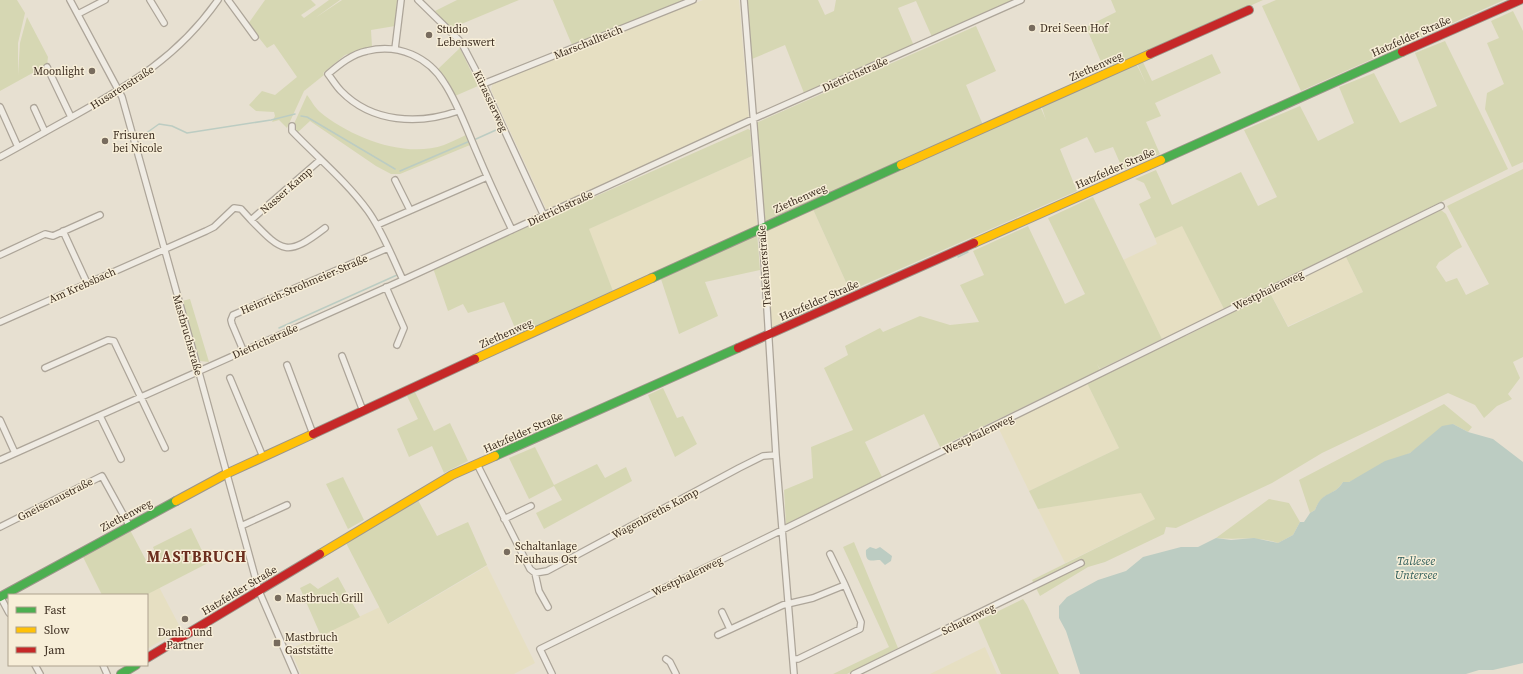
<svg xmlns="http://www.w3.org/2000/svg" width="1523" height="674" font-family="'Source Serif 4',serif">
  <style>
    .farmland { fill: #e6dfc2 }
    .green { fill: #d6d7b3 }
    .water { fill: #bcccc2 }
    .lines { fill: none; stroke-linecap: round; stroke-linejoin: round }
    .stream { stroke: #bcccc2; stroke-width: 1.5 }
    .street-casing { stroke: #ada599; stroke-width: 8 }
    .fast-casing { stroke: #9c958a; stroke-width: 10 }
    .slow-casing { stroke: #9c958a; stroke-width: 10 }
    .jam-casing { stroke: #9c958a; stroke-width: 10 }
    .street { stroke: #efebe3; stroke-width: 5.5 }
    .fast { stroke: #4caf50; stroke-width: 8 }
    .slow { stroke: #ffc107; stroke-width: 8 }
    .jam { stroke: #c62828; stroke-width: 8 }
    .poi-dot { fill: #786c5e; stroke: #f7eed8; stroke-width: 1.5 }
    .labels { text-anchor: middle; stroke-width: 3; stroke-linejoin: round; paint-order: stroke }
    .poi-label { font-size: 11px; fill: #3d2e20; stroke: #f7eed8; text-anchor: start }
    .street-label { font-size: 11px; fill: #3d2e20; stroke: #f7eed8 }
    .water-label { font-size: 12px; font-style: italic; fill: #2f5d5a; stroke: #f7eed8 }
    .district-label { font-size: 15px; font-weight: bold; letter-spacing: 1px; fill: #6b2e1e; stroke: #f7eed8 }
  </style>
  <rect width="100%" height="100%" fill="#e7e0d1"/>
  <!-- farmland -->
  <path class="farmland" d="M703,0h36l10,118 -202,93 -56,-121 2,-8z
    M752,156l5,70 -144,65 -25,-62z
    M812,207l38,84 -79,37 -6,-100z
    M1182,225l42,84 -62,30 -39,-79 34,-16 -2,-6z
    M1345,255l18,37 -75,34 -19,-35z
    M1087,383l32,65 -90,43 -31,-64z
    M1141,492l14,27 -90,44 -27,-54z
    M487,566l48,97 -21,11h-213l-11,-25 90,-42 9,17z
    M159,587l22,42 -34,20 -1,-54z
    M985,647l12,27h-67z"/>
  <!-- green -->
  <path class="green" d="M0,0h17l8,13 -7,30v32l2,-32 7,-26 21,40 -1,8 -47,26z
    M265,0h46l5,5 -15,10 3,3 25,-18h11l-25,18 27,-18h55l-2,26 -24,4 1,17 -27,8 -22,18 1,2 -20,16 -17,37 -8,-8 -7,2 3,-6 -1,-4 -18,-1 -7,-6 13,-14 13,4 22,-18 -23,-33 -7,4 -19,-24z
    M457,0h62l-60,25 -7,5 -17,-19z
    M553,0h133l-114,45z
    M747,0h71l7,15 9,-4 2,-11h177l-81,37 -16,-36 -18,7 16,38 -110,47 -19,-48 -33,14z
    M1111,0h152l-158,71 -19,-44 30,-15z
    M1276,0h228l-203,91 -39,-85z
    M1513,11l10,20v131l-11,5 -27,-58 2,-16 17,-9 -17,-41 12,-5 -8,-17z
    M976,26l20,45 -30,14 17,40 -220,97 -7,-99z
    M1445,41l63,128 -284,140 -42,-83 -27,12 -16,-34 12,-6 -7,-15 -9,-4 21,-9 16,35 69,-33 17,34 19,-9 -33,-67 56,-24 18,35 36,-18 -15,-36 35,-14 26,50 37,-17 -22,-53z
    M460,48l18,38 -23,10 -8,-16 -9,-11z
    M1212,54l9,19 -66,30 6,13 -15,6 14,32 -37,16 -10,-23 -18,6 -8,-16 -27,12 17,42 -227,100 -38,-84 228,-101 6,14 -5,-15 95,-42 10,21 -9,-21 5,-3 10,21z
    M307,95c4,5 8,13 13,17 30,25 85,47 124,33 8,-3 15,-7 22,-10l4,10 -70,29h-9l-15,-8 -66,-45 -13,12 -4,-4v-3z
    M748,129l2,1 2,26 -163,73 24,62 -95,44 -14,-33 -36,11 -5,-9 -15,7 -15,-43z
    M1523,169v188l-10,5 7,16 -12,16 4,5 -15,7 -13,12 -9,-13 -27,-12 -126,60 -50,30 -96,45 -10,-1 -2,7 -59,28 -17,5 -48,29 -8,-16 123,-61 -14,-26 -103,16 -9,-18 90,-43 -32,-65 98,-48 1,1 78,-40 5,-5 19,36 75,-35 -18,-37 96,-45 5,4 16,33c-9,4 -15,11 -23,15l-3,5 10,15 11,-4 9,17 23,-11 -42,-78z
    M1093,197l69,142 -62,30 -3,-5 3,6 -160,77 -16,-33 -59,28 17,35 -96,47 -2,-34 29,-12 -2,-31 42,-17 -29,-62 24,-13 -3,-9 35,-18 3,4 37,-16 30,9 29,-3 -19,-37 24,-10 -11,-24 55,-25 37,78 20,-10 -37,-76z
    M757,232l3,38 -55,12 13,34 -39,18 -19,-58z
    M190,299l19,63 -9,-1 -18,-60z
    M663,388l14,30 6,-2 14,28 -22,13 -27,-62z
    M415,392l19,39 16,-8 18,38 -24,12 -12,-27 -23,11 -12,-28 21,-10 -11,-23z
    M1444,404l28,23 -4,5 -15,-8 -43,29 -61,29h-6c-9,15 -20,8 -28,28l-5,3 -11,-33z
    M535,447l19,38 43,-21 8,14 21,-11 6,14 -88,48 -8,-16 26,-13 -8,-14 -25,13 -20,-41z
    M343,477l21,43 -16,9 -22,-45z
    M1269,499l20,4 11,19 -7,13 -15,8c-21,-7 -41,-3 -62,-5z
    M418,500l19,36 31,-14 19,43 -99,59 -42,-81z
    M191,528l17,35 -62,32h-44l-20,-40 48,-25 18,34 10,-5 -5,-12z
    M854,542l44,106 -51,26h-14l56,-27 -46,-100z
    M338,577l22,40 -39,19 -21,-48 10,-5 8,6z
    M1023,599l4,6 32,69h-58l-23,-53z"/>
  <!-- water -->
  <path class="water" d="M1453,424l15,8 25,7 30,23v201l-30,7h-14l-13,4h-386l-14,-43 -7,-13v-12l8,-9 31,-17 28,-9 17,-14 38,-10h17l18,-9 15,2 23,-2 24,5 15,-8 7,-13h4l6,-9 5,-3c8,-21 18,-12 28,-28h6l36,-21 25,-8 32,-27z
    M870,547l6,2 4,-2 12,9 -1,5 -6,4 -5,-5c-8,0 -15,4 -14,-10z"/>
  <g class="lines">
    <!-- stream -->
    <path class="stream" d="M301,116l6,1 88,52
      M138,139l21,-15 13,2 15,7 84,-13 24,-6
      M476,139l20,-9
      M400,171l70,-30
      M958,257l10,-5
      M279,328l118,-53"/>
    <defs>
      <path id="street" d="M70,0l52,97 73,261 64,233 36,83
        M150,0l14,23
        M228,0l27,37
        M418,0l43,42 22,42 61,132
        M744,0l18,227 14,228 18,219
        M78,14l27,-14
        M395,49l6,-49
        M47,67l24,50
        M483,84l210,-84
        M0,107l18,40
        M34,108l11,24
        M458,111c-39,14 -86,12 -117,-20 -5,-5 -9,-12 -13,-17 12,-10 24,-20 39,-23 31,-8 62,6 78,33 13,20 22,46 32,69 11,26 23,52 35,77
        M292,126v5c25,26 55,51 76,80 15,21 24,46 35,69
        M0,157c24,-13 48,-27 72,-40 59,-33 106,-60 146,-117
        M395,180l15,30
        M251,220c32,33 36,37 74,8
        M377,225l110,-48
        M63,231l24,52
        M0,255l45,-21 8,2 47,-21
        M386,287l18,41 -7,17
        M0,322l206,-91 8,-4 20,-19 7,1 10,11 69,-60
        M243,350l-11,-26 -1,-4 2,-5 155,-67
        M342,356l21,55
        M287,365l26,69
        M45,368l63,-28 6,1 51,107
        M230,378l33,79
        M100,416l21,43
        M0,420l15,33
        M0,460l403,-180 350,-161 268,-119
        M477,464l53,105 5,4 12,-2 192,-103 24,-12 13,-1
        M504,519l27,-13
        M241,526l46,-21
        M0,527l102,-51 27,49
        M830,554l15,31
        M535,573l4,18 9,16
        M0,596l9,17
        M722,612l8,17
        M718,635l65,-30 30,-7 32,-13 16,37 -1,7 -62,30h-5
        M666,659l4,3 6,12
        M35,665l5,9
        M103,665l4,9
        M552,674l-12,-25 901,-443
        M854,674l227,-111"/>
      <path id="fast" d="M1161,160l241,-108
        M652,278l249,-113
        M495,456l243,-108
        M0,597l176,-96
        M121,674l15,-9"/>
      <path id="slow" d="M901,165l249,-111
        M974,243l187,-83
        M475,359l177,-81
        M176,501l50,-27 87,-40
        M320,554l132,-79 43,-19"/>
      <path id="jam" d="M1402,52l118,-52
        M1150,54l99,-44
        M738,348l236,-105
        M313,434l162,-75
        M147,658l173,-104"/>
    </defs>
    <!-- street casing -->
    <use href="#street" class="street-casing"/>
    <!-- fast casing -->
    <use href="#fast" class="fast-casing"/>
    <!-- slow casing -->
    <use href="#slow" class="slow-casing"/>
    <!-- jam casing -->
    <use href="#jam" class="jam-casing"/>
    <!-- street -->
    <use href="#street" class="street"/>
    <!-- fast -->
    <use href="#fast" class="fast"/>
    <!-- slow -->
    <use href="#slow" class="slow"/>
    <!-- jam -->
    <use href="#jam" class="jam"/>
  </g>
  <!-- markers -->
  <g class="poi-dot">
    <circle cx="1032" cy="28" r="4"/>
    <circle cx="429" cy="35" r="4"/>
    <circle cx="92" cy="71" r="4"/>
    <circle cx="105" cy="141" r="4"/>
    <circle cx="507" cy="552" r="4"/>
    <circle cx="278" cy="598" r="4"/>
    <circle cx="185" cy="619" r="4"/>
    <rect x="273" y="639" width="8" height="8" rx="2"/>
  </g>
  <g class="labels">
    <!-- poi labels -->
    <g class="poi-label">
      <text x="1040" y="32">Drei Seen Hof</text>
      <text x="437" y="33">Studio<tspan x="437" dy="13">Lebenswert</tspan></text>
      <text x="84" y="75" text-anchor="end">Moonlight</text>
      <text x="113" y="139">Frisuren<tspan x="113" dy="13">bei Nicole</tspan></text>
      <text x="515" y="550">Schaltanlage<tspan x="515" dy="13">Neuhaus Ost</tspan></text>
      <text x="286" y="602">Mastbruch Grill</text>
      <text x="185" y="636" text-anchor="middle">Danho und<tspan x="185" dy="13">Partner</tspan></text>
      <text x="285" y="641">Mastbruch<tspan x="285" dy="13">Gaststätte</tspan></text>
    </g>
    <!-- street labels -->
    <g class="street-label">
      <text transform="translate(1411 36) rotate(-24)" y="4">Hatzfelder Straße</text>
      <text transform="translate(588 42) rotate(-22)" y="4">Marschallteich</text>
      <text transform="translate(1096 66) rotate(-24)" y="4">Ziethenweg</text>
      <text transform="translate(855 74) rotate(-24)" y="4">Dietrichstraße</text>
      <text transform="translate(122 87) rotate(-32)" y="4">Husarenstraße</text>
      <text transform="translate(491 101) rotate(65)" y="4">Kürassierweg</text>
      <text transform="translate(1115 168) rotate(-24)" y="4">Hatzfelder Straße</text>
      <text transform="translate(286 190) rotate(-41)" y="4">Nasser Kamp</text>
      <text transform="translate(800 198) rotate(-24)" y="4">Ziethenweg</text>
      <text transform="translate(560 208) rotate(-25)" y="4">Dietrichstraße</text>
      <text transform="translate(764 266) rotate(-94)" y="4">Trakehnerstraße</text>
      <text transform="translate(304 284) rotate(-23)" y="4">Heinrich-Strohmeier-Straße</text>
      <text transform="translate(82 285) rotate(-24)" y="4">Am Krebsbach</text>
      <text transform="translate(1268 290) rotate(-26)" y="4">Westphalenweg</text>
      <text transform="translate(819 300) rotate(-24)" y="4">Hatzfelder Straße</text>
      <text transform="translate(506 333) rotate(-24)" y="4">Ziethenweg</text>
      <text transform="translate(188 335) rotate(74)" y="4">Mastbruchstraße</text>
      <text transform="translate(265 341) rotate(-24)" y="4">Dietrichstraße</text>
      <text transform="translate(523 432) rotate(-24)" y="4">Hatzfelder Straße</text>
      <text transform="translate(978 434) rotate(-26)" y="4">Westphalenweg</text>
      <text transform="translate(55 499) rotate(-27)" y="4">Gneisenaustraße</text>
      <text transform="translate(655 513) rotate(-28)" y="4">Wagenbreths Kamp</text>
      <text transform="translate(126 515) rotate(-28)" y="4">Ziethenweg</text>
      <text transform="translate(687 576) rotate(-26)" y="4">Westphalenweg</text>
      <text transform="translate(239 590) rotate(-31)" y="4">Hatzfelder Straße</text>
      <text transform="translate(968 619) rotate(-26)" y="4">Schatenweg</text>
    </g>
    <!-- water labels -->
    <g class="water-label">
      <text x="1416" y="565">Tallesee<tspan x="1416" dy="14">Untersee</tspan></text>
    </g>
    <!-- district labels -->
    <g class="district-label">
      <text x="197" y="562">MASTBRUCH</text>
    </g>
  </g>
  <!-- legend -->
  <rect x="8" y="594" width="140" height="72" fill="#f7eed8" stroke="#ada18e"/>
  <rect x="16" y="607" width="20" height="6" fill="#4caf50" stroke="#ada18e"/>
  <text x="44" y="614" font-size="12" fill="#3d2e20">Fast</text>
  <rect x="16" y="627" width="20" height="6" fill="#ffc107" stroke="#ada18e"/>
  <text x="44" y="634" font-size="12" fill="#3d2e20">Slow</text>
  <rect x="16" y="647" width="20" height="6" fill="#c62828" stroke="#ada18e"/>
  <text x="44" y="654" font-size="12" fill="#3d2e20">Jam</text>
</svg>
